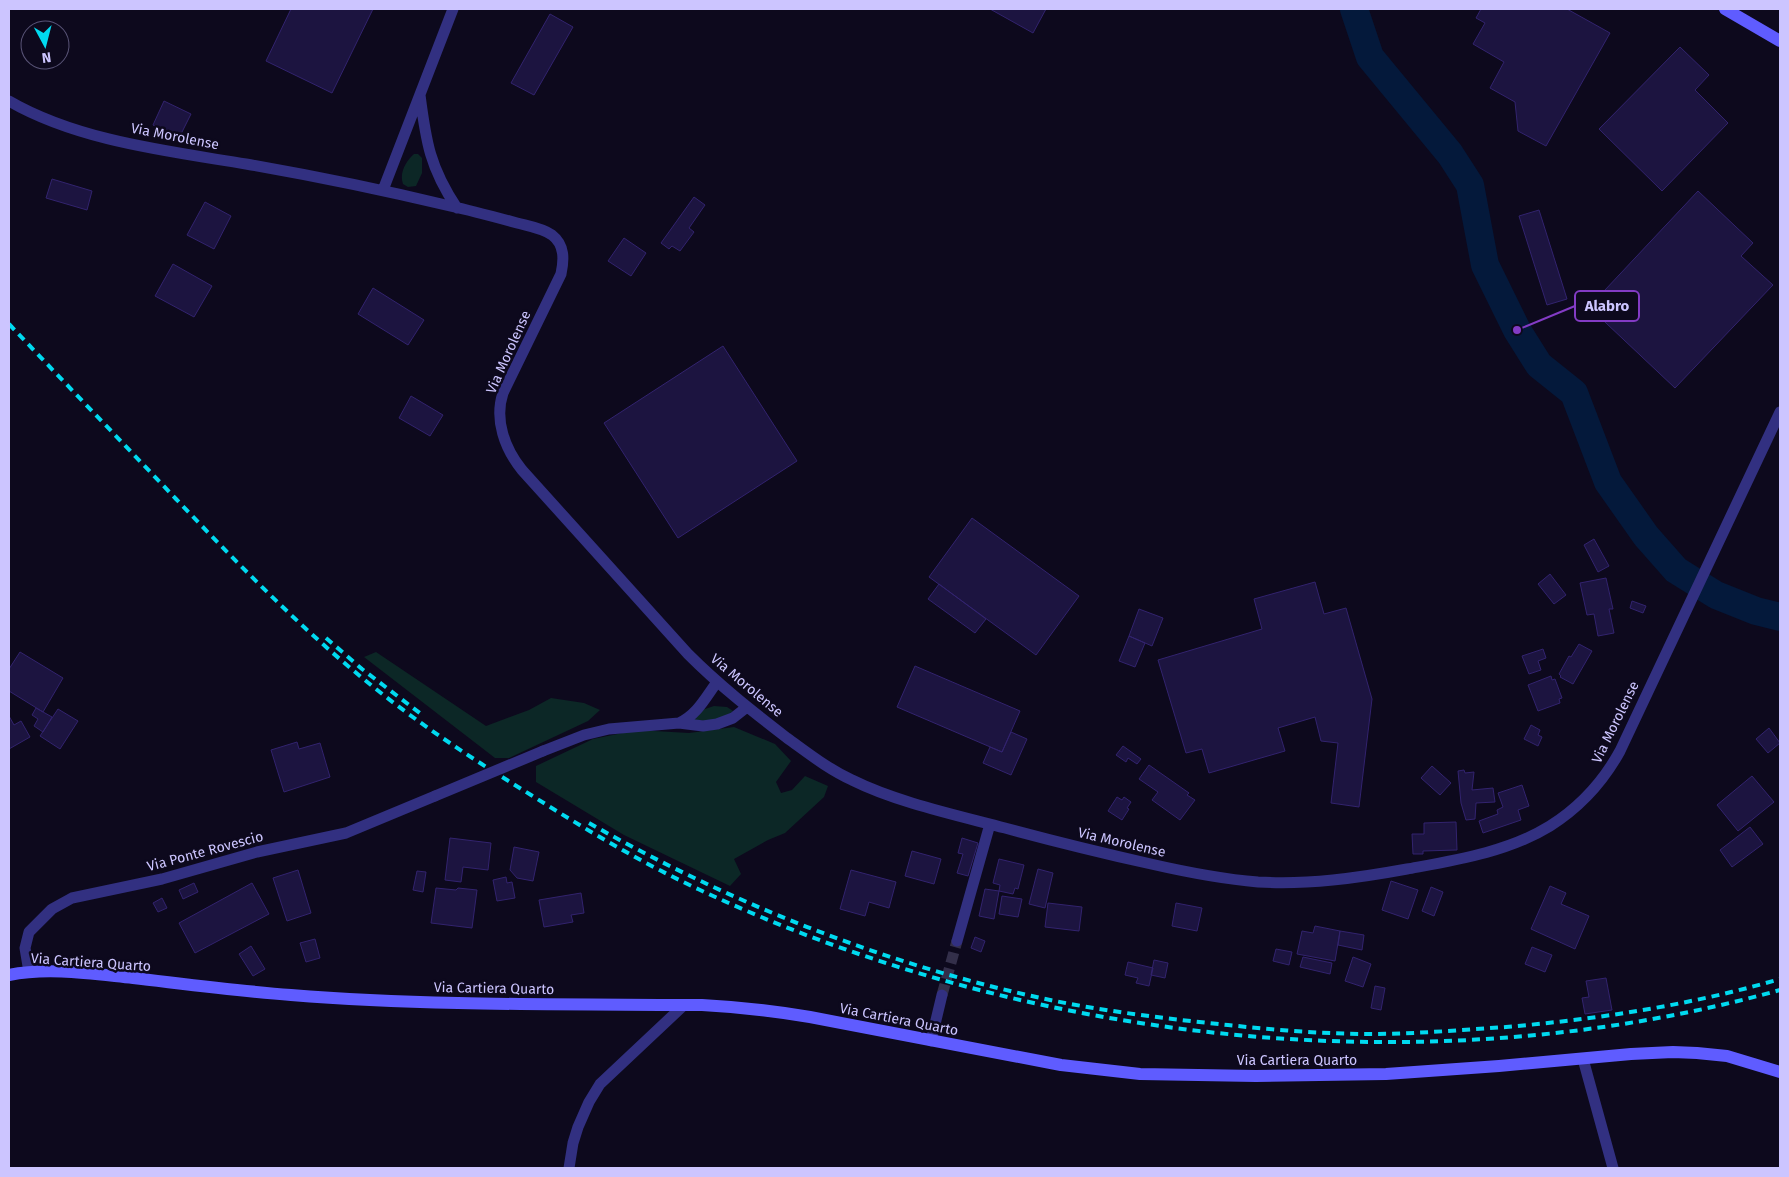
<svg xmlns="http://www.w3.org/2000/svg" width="1789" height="1177" font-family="'Fira Sans',sans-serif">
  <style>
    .green { fill: #0c2726 }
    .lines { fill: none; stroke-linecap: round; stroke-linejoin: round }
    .river { stroke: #04193b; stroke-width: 28 }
    .building { fill: #1c1440; stroke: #32236e }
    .street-tunnel { stroke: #332f4a; stroke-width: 11; stroke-dasharray: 11 5.5; stroke-linecap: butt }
    .street { stroke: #323081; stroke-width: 11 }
    .secondary { stroke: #5f5cff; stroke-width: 12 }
    .rail { stroke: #00daf0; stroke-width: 4; stroke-dasharray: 8 6; stroke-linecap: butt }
    .street-bridge { stroke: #323081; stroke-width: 11 }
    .labels { text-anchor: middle; stroke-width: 5; stroke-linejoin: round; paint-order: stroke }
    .street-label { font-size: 14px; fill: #ccc5ff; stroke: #0d091d }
    .leader { fill: none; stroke: #833bc5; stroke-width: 2 }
    .callout-dot { fill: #833bc5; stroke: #0d091d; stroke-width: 2 }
    .callout { fill: #0d091d; stroke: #833bc5; stroke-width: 2 }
    .callout-label { font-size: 15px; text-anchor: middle; font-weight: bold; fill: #ccc5ff }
  </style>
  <rect width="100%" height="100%" fill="#0d091d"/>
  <!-- green -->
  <path class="green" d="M414,154h4l4,4v15l-6,13 -8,1 -5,-3c-4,-11 3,-23 11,-30z
    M376,652l110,74 43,-16 22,-12 33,5 16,7 -12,11 -79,37h-14l-131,-101z
    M714,706l13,1 6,4c-13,13 -24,10 -41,9l10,-10z
    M734,727l41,17 16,17 -15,21 5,11 11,-3 13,-14 23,10 -4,11 -39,36 -17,7 -34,19 7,15 -11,12 -106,-51 -88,-53v-16l57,-27 44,-9 52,3z"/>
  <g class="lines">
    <!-- river -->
    <path class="river" d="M1354,9l16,48 80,97 20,31 15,80 32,65 22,35 35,28 34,89 38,54 30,34 40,25 40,16 24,6"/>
  </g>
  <!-- building -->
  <path class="building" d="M291,9h82l-41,84 -66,-32z
    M990,9h56l-13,24z
    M1481,9h86l43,24 -64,113 -28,-15 -3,-29 -25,-14 14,-26 -31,-18 12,-21 -9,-5z
    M550,14l23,13 -39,68 -23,-12z
    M1680,47l29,28 -14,15 33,33 -66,68 -63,-62z
    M164,101l27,13 -12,24 -26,-13z
    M52,179l40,12 -5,19 -41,-12z
    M1698,191l55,52 -12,13 32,29 -98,103 -86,-81z
    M694,197l11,8 -16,23 5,4 -14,19 -8,-5 -3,3 -8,-6z
    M205,202l26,14 -17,33 -27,-14z
    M1539,210l28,89 -20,6 -28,-89z
    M624,238l22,15 -15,23 -23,-15z
    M173,264l39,22 -18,31 -39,-21z
    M373,288l51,32 -16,25 -50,-31z
    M723,346l74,115 -119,77 -74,-115z
    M411,396l32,19 -13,21 -31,-18z
    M972,518l107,78 -43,59 -107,-78z
    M1594,539l15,27 -11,6 -14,-27z
    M1550,574l16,21 -12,9 -16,-20z
    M1606,578l7,31h-4l5,24 -16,3 -4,-22 -7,1 -7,-32z
    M1315,582l9,32 22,-6 26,91 -13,108 -28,-4 7,-60 -17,-2 -6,-24 -37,11 7,23 -76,22 -7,-24 -16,4 -28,-93 104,-31 -8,-30z
    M939,584l47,35 -11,14 -47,-34z
    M1632,601l14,5 -3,7 -13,-5z
    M1139,609l24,9 -11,28 -23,-10z
    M1129,636l16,7 -10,24 -16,-6z
    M1579,644l13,7 -19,33 -13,-7 1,-1 -2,-2 10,-18 2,1z
    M1543,649l3,9 -8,3 3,9 -12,4 -7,-18z
    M20,652l43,26 -20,34 -34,-21v-22z
    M915,666l105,45 -18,41 -105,-45z
    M1551,676l1,4 3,-1 7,19 -3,1 1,4 -22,8 -10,-26z
    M36,708l16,9 -9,15 -9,-6 4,-7 -6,-4z
    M58,709l20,12 -18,28 -20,-13z
    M9,716l5,9 7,-4 9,16 -21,12z
    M1531,725l9,5 -2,5 4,2 -4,9 -14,-7z
    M1769,728l11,15 -12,10 -12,-14z
    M1011,732l16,7 -16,36 -28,-12 7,-16 12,5z
    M297,742l2,7 21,-6 10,34 -46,15 -13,-42z
    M1123,746l18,13 -4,5 -9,-6 -2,4 -10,-7z
    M1149,765l40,28 -2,2 8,5 -15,20 -28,-20 6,-8 -19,-13z
    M1432,766l19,17 -11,12 -19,-17z
    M1464,770l1,3 9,-1 -2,18 21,-2 2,14 -19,1 -1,16 -9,1 -5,-17 -3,-32z
    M1752,776l22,26 -36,29 -21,-26z
    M1522,785l7,21 -11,4 3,10 -38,13 -4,-12 19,-7 -1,-4 6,-3 -5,-14z
    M1117,797l5,3 2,-3 7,5 -4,6 2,1 -7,11 -14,-9z
    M1456,822l1,28 -34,1v3h-10l-1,-20h12v-11z
    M1750,827l13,17 -31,23 -12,-17z
    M450,838l41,5 -3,27 -25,-3 -2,15 -16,-2z
    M962,838l16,5 -10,33 -11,-3 6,-19 -5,-1z
    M514,847l25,5 -6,29 -16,-3 -7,-8z
    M912,851l29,8 -7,25 -29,-8z
    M999,859l25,6 -6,24 -3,-1 -2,6 -14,-3 1,-6 -7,-2z
    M1038,869l15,4 -8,35 -16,-4z
    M298,870l13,43 -24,8 -14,-43z
    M851,870l45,12 -7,26 -20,-6 -4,14 -25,-7z
    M417,871l9,1 -3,20 -10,-2z
    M506,877l1,6 5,-1 3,16 -18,3 -4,-21z
    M1391,881l27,9 -10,29 -26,-9z
    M194,883l4,9 -15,7 -4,-9z
    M252,883l17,31 -74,39 -16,-30z
    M1550,886l16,7 -5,11 28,12 -14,33 -44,-20z
    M1431,887l12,5 -9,24 -12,-5z
    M436,888l20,2 2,-2 19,2 -5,38 -41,-5z
    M985,889l14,2 -5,28 -15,-3z
    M581,893l3,20 -13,2 2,7 -29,5 -5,-27z
    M1002,896l20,3 -4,18 -19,-3z
    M162,898l5,10 -9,4 -5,-9z
    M1048,903l34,4 -3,24 -34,-4z
    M1176,903l26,5 -5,23 -25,-5z
    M1315,926l25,5 -5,30 -38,-7 5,-23 11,2z
    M1340,931l24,4 -2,15 -24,-5z
    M975,937l10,4 -4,11 -10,-4z
    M315,939l5,19 -14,4 -6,-19z
    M251,946l14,23 -12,7 -14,-22z
    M1532,947l20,8 -7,17 -20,-8z
    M1276,949l16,3 -3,13 -16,-4z
    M1303,957l29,6 -2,11 -30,-7z
    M1353,957l18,7 -8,23 -18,-6z
    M1154,960l14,3 -3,15 -14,-3z
    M1128,962l25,6 -4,18 -13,-3 2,-5 -13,-3z
    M1606,978l6,32 -27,4 -3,-16 7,-1 -3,-16z
    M1375,986l10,2 -4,22 -10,-2z"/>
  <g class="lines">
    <!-- street-tunnel -->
    <path class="street-tunnel" d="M942,995l15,-54"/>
    <!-- street -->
    <path class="street" d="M420,95c6,47 10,73 37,113
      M9,101c69,40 159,50 237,63 69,12 137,26 204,42 23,5 45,11 67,17 11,3 25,5 35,12 13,10 12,25 9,39l-58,119c-9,27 2,56 19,77l166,184c31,31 64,57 99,84 21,15 41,31 65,42 44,22 104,35 153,48 48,13 97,25 146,36 35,8 71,15 107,18 50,3 100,-4 149,-13 49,-9 101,-17 143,-43 30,-19 53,-44 70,-75l160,-339
      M383,190l70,-181
      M679,723c18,-8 27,-26 38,-41
      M543,751l41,-16 25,-6 70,-6 24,3 14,-2 16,-6 14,-11
      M957,941l33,-117
      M29,972l-4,-24 4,-16 23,-23 20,-11 90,-19 95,-27 89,-19 89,-37
      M931,1041l11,-46
      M1583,1059l30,109
      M569,1168l4,-25 5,-16 11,-25 11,-18 84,-79"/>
    <!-- secondary -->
    <path class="secondary" d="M1725,9l55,32
      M9,975c40,-8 84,-1 124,3 52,6 105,13 158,17 137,11 274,9 411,10 37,2 73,6 108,12l251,48 79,9 116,2 130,-2 113,-8 132,-12 42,-2 24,1 30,3 53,16"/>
    <!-- rail -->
    <path class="rail" d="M9,324c55,58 111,116 167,175 65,68 130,135 205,194 47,37 98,70 150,102 54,34 109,67 167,94 329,155 731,199 1082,101
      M326,638l36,31 59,45
      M589,823c143,81 300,143 461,177 59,12 119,19 178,25 47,5 95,9 142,9 45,0 91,-4 136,-7 93,-8 185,-22 274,-48"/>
    <!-- street-bridge -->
    <path class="street-bridge" d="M435,796l108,-45"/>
  </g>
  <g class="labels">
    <!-- street labels -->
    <g class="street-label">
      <text transform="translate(175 136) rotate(11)" y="5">Via Morolense</text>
      <text transform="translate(508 352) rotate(-66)" y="5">Via Morolense</text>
      <text transform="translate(747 685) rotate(40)" y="5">Via Morolense</text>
      <text transform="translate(1615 722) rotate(-64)" y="5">Via Morolense</text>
      <text transform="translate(1122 842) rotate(13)" y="5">Via Morolense</text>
      <text transform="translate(205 851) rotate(-15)" y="5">Via Ponte Rovescio</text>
      <text transform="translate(91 962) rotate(4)" y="5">Via Cartiera Quarto</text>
      <text transform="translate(494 988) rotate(1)" y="5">Via Cartiera Quarto</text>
      <text transform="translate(899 1019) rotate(11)" y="5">Via Cartiera Quarto</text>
      <text x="1297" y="1065">Via Cartiera Quarto</text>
    </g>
  </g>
  <!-- callouts -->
  <path class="leader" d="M1517 330L1575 306"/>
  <circle class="callout-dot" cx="1517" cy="330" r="5"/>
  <rect class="callout" x="1575" y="291" width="64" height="30" rx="5"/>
  <g class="callout-label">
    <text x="1607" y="311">Alabro</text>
  </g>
  <!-- border -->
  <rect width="1789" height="1177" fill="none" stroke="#ccc5ff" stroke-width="20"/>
  <!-- north arrow -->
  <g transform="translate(45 45) rotate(173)"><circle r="24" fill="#0d091d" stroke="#595477"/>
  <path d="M0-4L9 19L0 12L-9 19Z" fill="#00daf0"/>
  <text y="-8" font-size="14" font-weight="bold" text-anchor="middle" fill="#ccc5ff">N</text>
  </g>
</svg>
